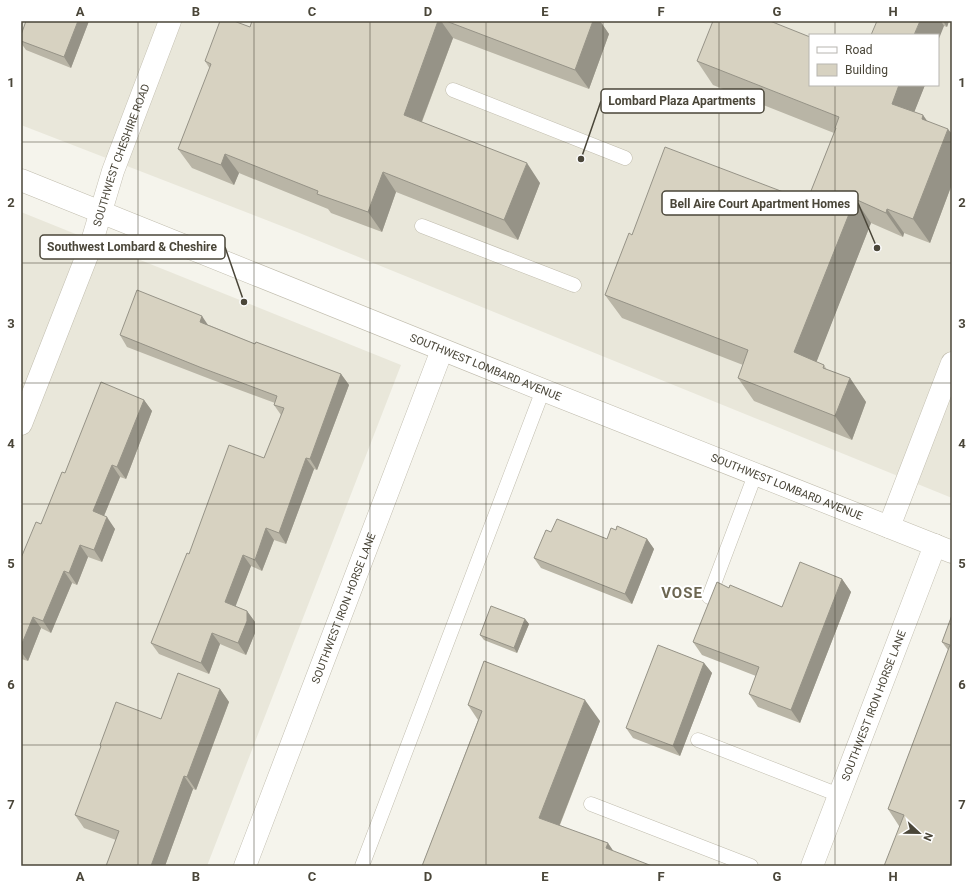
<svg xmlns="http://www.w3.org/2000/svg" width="973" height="887" font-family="Roboto,sans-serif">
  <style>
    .residential { fill: #e9e7da; fill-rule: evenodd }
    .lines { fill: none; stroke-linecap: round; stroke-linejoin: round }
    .service-casing { stroke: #c1bdae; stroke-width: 15 }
    .minor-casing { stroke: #c1bdae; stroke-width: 23 }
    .tertiary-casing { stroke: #c1bdae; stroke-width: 23 }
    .service { stroke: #fff; stroke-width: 14 }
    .minor { stroke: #fff; stroke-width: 22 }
    .tertiary { stroke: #fff; stroke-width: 22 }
    .wall { fill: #b9b5a6 }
    .shaded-wall { fill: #969387 }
    .building { fill: #d7d2c1; stroke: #969387 }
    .grid { fill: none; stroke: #4a4639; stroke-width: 1; stroke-opacity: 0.55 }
    .labels { text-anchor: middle; stroke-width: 4; stroke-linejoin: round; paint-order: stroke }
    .street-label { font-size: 11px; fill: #4a4639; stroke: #fff }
    .district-label { font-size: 15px; font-weight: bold; letter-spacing: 1px; fill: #6c6651; stroke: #fff }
    .leader { fill: none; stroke: #4a4639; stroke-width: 1.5 }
    .callout-dot { fill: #4a4639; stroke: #fff; stroke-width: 1.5 }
    .callout { fill: #fff; stroke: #4a4639; stroke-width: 1.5 }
    .callout-label { font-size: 12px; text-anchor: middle; font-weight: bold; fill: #4a4639 }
    .neatline { fill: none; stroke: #4a4639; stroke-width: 1.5 }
    .grid-label { font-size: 13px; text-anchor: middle; font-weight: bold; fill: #4a4639 }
  </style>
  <rect width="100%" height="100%" fill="#f5f4ec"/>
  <!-- residential -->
  <path class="residential" d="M21,21h931v477l-655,-266 -276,-107zM810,35h128v50h-128z
    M21,212l380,153 -194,501h-186z"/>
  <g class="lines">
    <defs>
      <path id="service" d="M453,90l172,68
        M422,226l152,59
        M709,597l46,-122
        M698,740l141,55
        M591,804l160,62
        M362,866l181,-476"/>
      <g id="minor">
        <path id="s1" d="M21,424l69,-176 23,-77 57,-150"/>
        <path d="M889,527l63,-164"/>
        <path id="s2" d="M245,866l197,-516"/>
        <path id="s3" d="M812,866l123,-321"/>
      </g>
      <g id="tertiary">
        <path id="s4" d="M21,180l512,206 10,4 409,162"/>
      </g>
    </defs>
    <!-- service casing -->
    <use href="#service" class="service-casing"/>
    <!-- minor casing -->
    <use href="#minor" class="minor-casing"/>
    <!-- tertiary casing -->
    <use href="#tertiary" class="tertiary-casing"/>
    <!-- service -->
    <use href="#service" class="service"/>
    <!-- minor -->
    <use href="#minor" class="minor"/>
    <!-- tertiary -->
    <use href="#tertiary" class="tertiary"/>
  </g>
  <!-- wall -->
  <path class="wall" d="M26,21h63l-18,47 -45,-18 -5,-7v-8z
    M252,21h348l9,13 -20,55 -136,-51 -31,84 118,61 -22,57 -122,-48 -14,40 -51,-19 -3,-4 -89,-36 -5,12 -42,-17 -14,-19 32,-80 -5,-8 45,-34z
    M877,21h72l-2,6 -3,-1z
    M697,61l113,24h115l-11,27 13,9 25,13v50l-22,59 -26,-10 -1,4 -32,-14 -55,139 8,3 3,5 23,8 16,24 -14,38 -98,-39 -16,-23 5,-13 -121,-47 -17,-23 27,-60 175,-34 27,-68 -121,-48z
    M209,325l46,19 86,30 8,11 -32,85 -3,-1 -28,75 -12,-4 -12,31 -11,-5 -16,40 12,5 8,11v11l-9,22 -26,-11 -11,30 -50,-20 -8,-11 38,-89 75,-96 17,-43 -7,-10 1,-2 -65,-24 -83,-32 -7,-12z
    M144,400l8,11 -26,68 -6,-2 -16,39 11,13 -13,33 -14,-5 -11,28 -5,-2 -21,50 -10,-5 -13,33 -7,-2v-101l20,-34 24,-51z
    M616,530l31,9 7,10 -22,55 -91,-36 -7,-10 17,-26 56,7z
    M842,579l9,13 -51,131 -42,-16 -9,-13 7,-18 -54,-21 -9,-13 36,-54 53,19z
    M952,615v251l-53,-40 -11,-17 60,-159 -6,-8z
    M525,619l4,5 -12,29 -33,-13 -4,-5z
    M704,663l8,10 -32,83 -47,-18 -7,-10z
    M220,689l9,13 -33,88 -3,-1 -28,77h-59l10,-26 -32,-12 -9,-13 26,-68 -1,-2 61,-26z
    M468,705l132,16 -40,104 53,26 -191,15 56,-146z"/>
  <!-- shaded-wall -->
  <path class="shaded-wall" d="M78,21h11l-18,47 -7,-11z
    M438,21h3l12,17 -36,96 -13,-19z
    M593,21h7l9,13 -20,55 -14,-19z
    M920,21h21l3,5 -6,15v-6h-24z
    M943,21h6l-2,6z
    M899,85h26l-17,43 -16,-24z
    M923,115l17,24 -18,-20z
    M948,129l4,5v50l-22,59 -17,-24z
    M225,154l14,19 -5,12 -13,-20z
    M527,163l13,20 -22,57 -14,-20z
    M383,172l13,20 -14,40 -14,-20z
    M855,199l16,24 -60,153 -17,-24z
    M887,209l17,24 -1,4 -17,-24z
    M202,316l8,12 -10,-6z
    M341,374l8,11 -32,85 -7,-11z
    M850,378l16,24 -14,38 -17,-24z
    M144,400l8,11 -26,68 -9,-12z
    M306,458l8,11 -28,75 -7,-11z
    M112,465l8,12 -19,46 -8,-12z
    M107,517l8,12 -13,33 -8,-12z
    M266,528l8,12 -12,31 -7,-11z
    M647,539l7,10 -22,55 -7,-10z
    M80,545l8,12 -11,28 -8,-12z
    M243,555l8,11 -18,47 -8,-11z
    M64,571l8,12 -21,50 -8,-12z
    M842,579l9,13 -51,131 -9,-13z
    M247,611l8,11v11l-9,22 -8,-12z
    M33,617l8,11 -13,33 -7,-9v-6z
    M525,619l4,5 -12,29 -3,-5z
    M212,633l8,11 -11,30 -8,-11z
    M704,663l8,10 -32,83 -7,-10z
    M220,689l9,13 -33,88 -9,-13z
    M585,700l15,21 -46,118 -15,-21z
    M184,776l9,13 -28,77h-14z
    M608,843l15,22 -17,-17z"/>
  <!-- building -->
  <path class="building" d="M26,21h52l-14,36 -43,-16v-6z
    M220,21h14l16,6 2,-6h186l-34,94 123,48 -23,57 -121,-48 -15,40 -51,-18 1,-3 -93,-37 -4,11 -43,-16 33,-85 -6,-3z
    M446,21h147l-18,49z
    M713,21h57l40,16v48h89l-7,19 31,11 -1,4 26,10 -35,90 -26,-10 -1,4 -31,-14 -61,153 30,13 -1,3 27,10 -15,38 -97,-38 10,-28 -143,-55 24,-62 3,2 33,-88 142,54 29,-73h-1l4,-11 -142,-56z
    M877,21h43l-6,14h-43z
    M137,290l65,26 -2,6 55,22 1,-2 85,32 -31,85 -4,-1 -27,75 -13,-5 -11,32 -12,-5 -18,47 22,9v10l-9,22 -26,-10 -11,30 -50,-20 36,-90 2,1 40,-109 35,13 20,-50 -10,-3 3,-9 -75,-28 -82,-33z
    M101,382l43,18 -27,67 -5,-2 -19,46 14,6 -13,33 -14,-5 -11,28 -5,-2 -21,50 -10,-4 -12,29v-88l15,-36 5,2 21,-52 3,1z
    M557,519l50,20 4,-11 5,2 1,-4 30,13 -22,55 -91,-36 12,-28 5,2z
    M800,562l42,17 -51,131 -42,-16 10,-27 -66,-25 24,-60 12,6 1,-3 52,22z
    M491,606l34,13 -11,29 -34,-13z
    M952,615v251h-68l20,-51 -16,-6 62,-164 -8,-3z
    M658,645l46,18 -31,83 -47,-18z
    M484,661l101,39 -46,118 69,25 -2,5 46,18h-230l60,-155 -14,-6z
    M178,673l42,16 -33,88 -3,-1 -33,90h-45l13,-35 -44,-16 26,-69 -1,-1 16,-43 45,17z"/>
  <!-- grid -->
  <path class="grid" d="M138,21v845M254,21v845M370,21v845M486,21v845M603,21v845M719,21v845M835,21v14M835,85v781M21,142h931M21,263h931M21,383h931M21,504h931M21,624h931M21,745h931"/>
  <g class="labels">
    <!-- street labels -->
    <g class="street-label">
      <text dy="4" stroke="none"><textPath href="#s1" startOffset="287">SOUTHWEST CHESHIRE ROAD</textPath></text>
      <text dy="4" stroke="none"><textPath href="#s4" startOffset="501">SOUTHWEST LOMBARD AVENUE</textPath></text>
      <text dy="4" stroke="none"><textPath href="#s4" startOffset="825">SOUTHWEST LOMBARD AVENUE</textPath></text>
      <text dy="4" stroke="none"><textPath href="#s2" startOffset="276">SOUTHWEST IRON HORSE LANE</textPath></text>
      <text dy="4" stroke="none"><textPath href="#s3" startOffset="172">SOUTHWEST IRON HORSE LANE</textPath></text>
    </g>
    <!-- district labels -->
    <g class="district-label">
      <text x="682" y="598">VOSE</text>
    </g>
  </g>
  <!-- callouts -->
  <path class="leader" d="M581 159L601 101M877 248L858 203M244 302L225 247"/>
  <g class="callout-dot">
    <circle cx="581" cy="159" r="4"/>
    <circle cx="877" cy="248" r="4"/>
    <circle cx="244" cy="302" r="4"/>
  </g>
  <g class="callout">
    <rect x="601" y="89" width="163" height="24" rx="4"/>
    <rect x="662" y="191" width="196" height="24" rx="4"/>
    <rect x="40" y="235" width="185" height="24" rx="4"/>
  </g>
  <g class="callout-label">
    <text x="682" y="105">Lombard Plaza Apartments</text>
    <text x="760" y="208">Bell Aire Court Apartment Homes</text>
    <text x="132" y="251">Southwest Lombard &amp; Cheshire</text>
  </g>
  <!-- border -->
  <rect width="973" height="887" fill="none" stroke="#ffffff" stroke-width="44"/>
  <!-- legend -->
  <rect x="809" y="34" width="130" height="52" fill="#ffffff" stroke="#b7b5b0"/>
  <rect x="817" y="47" width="20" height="6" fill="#ffffff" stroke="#b7b5b0"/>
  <text x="845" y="54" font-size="12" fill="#4a4639">Road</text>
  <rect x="817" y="64" width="20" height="12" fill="#d7d2c1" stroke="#b7b5b0"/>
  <text x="845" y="74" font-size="12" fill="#4a4639">Building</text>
  <!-- north arrow -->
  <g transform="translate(919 833) rotate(112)" stroke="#ffffff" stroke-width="3" paint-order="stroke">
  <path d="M0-3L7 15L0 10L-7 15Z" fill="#4a4639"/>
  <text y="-6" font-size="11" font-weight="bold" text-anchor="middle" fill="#4a4639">N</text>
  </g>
  <rect x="22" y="22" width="929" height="843" class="neatline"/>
  <g class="grid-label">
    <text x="80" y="16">A</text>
    <text x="196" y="16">B</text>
    <text x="312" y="16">C</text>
    <text x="428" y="16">D</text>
    <text x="545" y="16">E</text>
    <text x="661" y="16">F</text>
    <text x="777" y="16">G</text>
    <text x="893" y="16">H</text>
    <text x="11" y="87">1</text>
    <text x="962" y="87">1</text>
    <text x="11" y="207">2</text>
    <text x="962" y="207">2</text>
    <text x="11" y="328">3</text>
    <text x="962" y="328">3</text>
    <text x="11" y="448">4</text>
    <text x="962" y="448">4</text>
    <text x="11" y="568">5</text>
    <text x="962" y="568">5</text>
    <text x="11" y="689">6</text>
    <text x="962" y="689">6</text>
    <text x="11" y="809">7</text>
    <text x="962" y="809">7</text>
    <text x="80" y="881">A</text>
    <text x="196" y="881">B</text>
    <text x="312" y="881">C</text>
    <text x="428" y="881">D</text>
    <text x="545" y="881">E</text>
    <text x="661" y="881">F</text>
    <text x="777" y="881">G</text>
    <text x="893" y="881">H</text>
  </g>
</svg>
